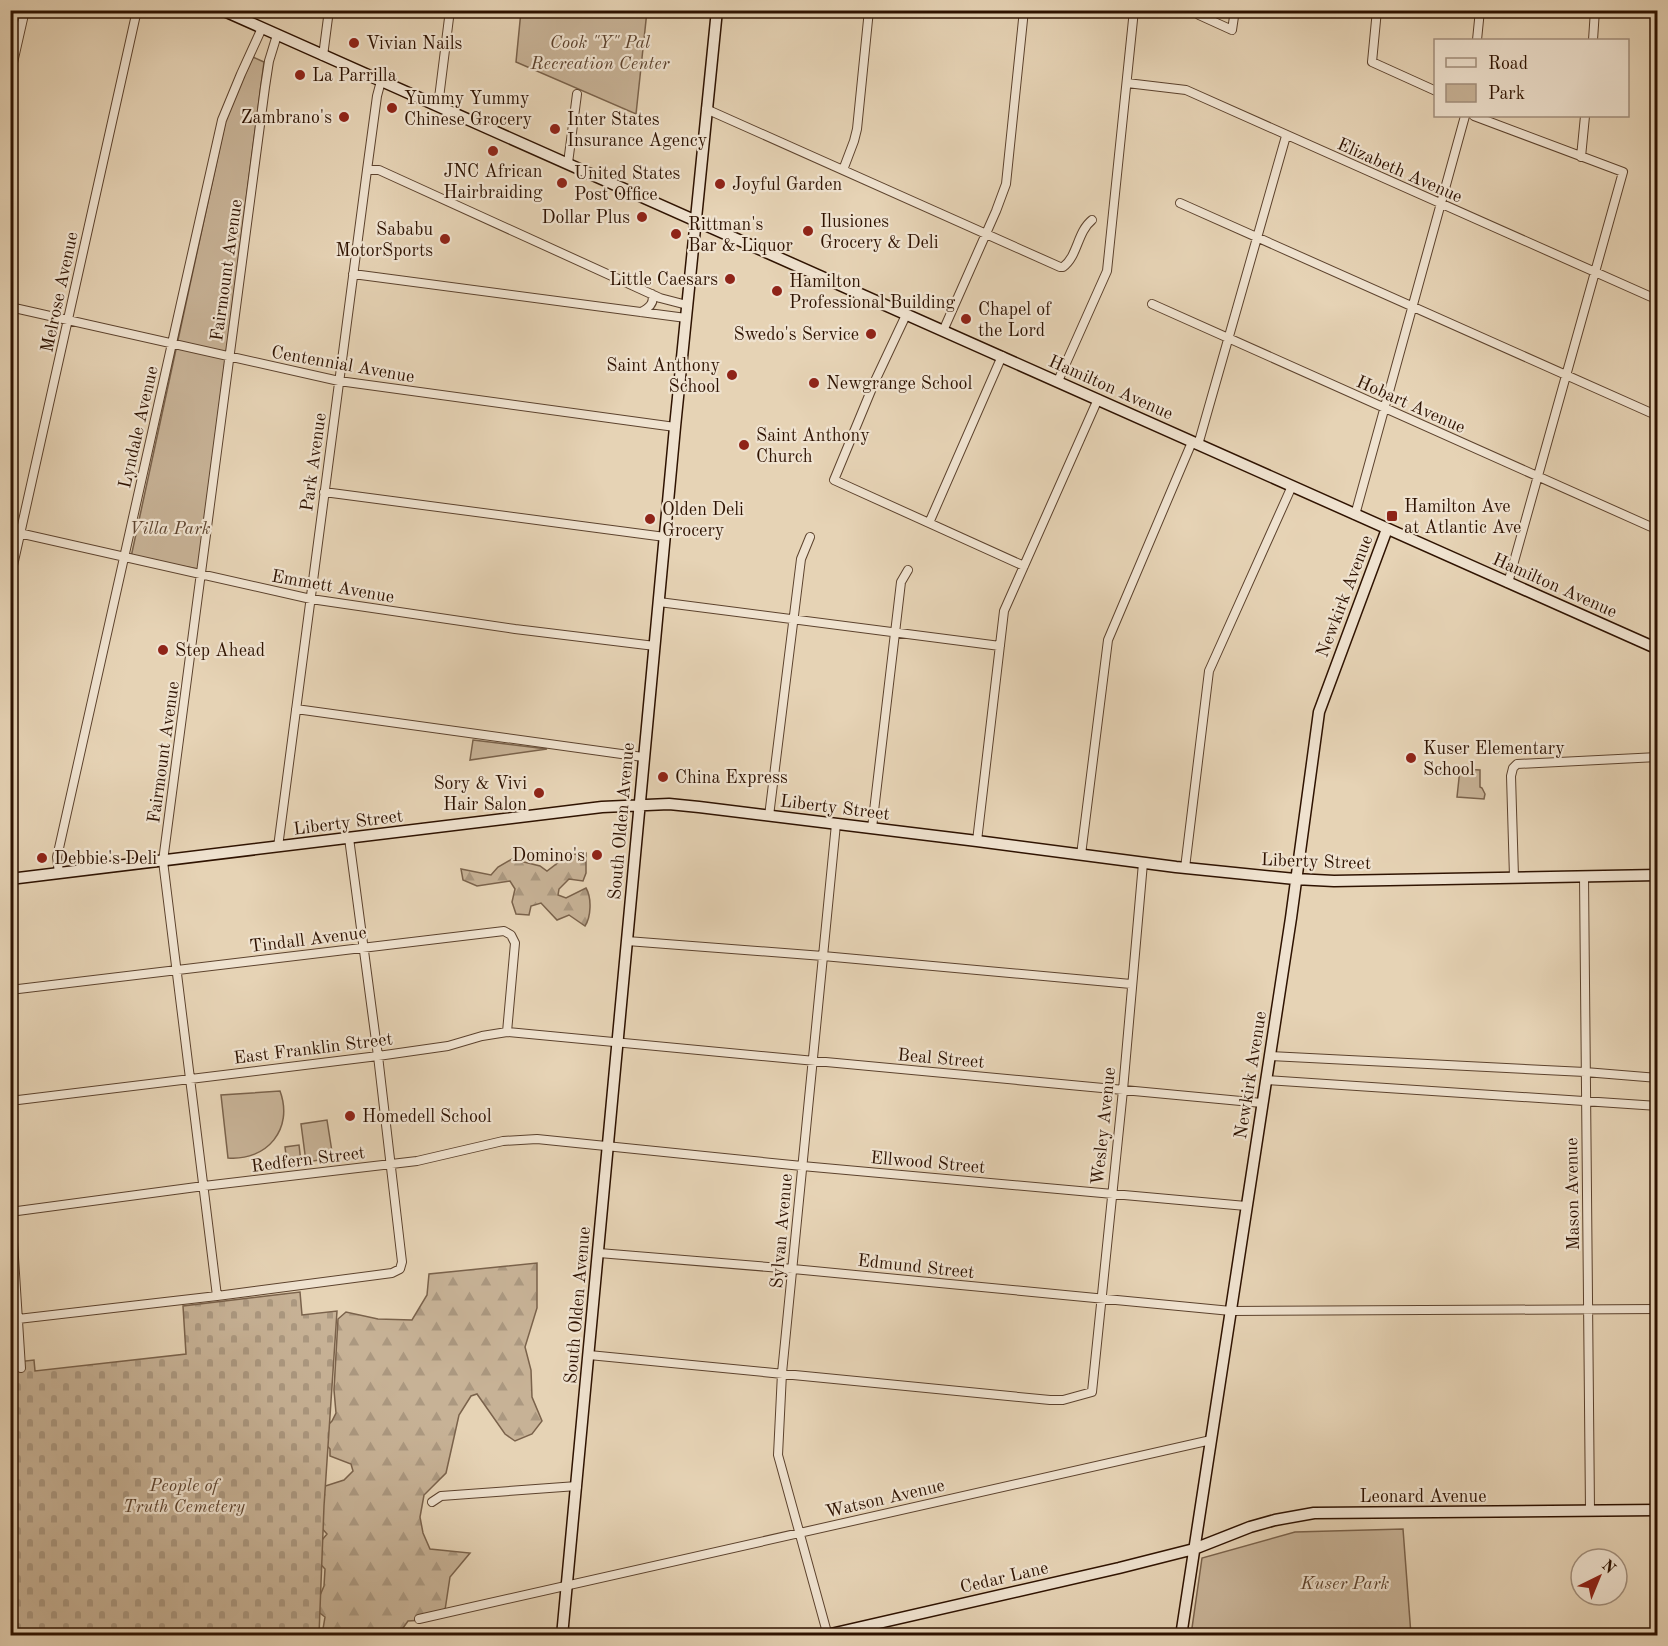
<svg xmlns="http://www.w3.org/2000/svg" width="1668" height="1646" font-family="'Old Standard TT',serif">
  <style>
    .forest { fill: url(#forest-firs); stroke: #7a624b; stroke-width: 1.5 }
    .cemetery { fill: url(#cemetery-stones); stroke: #7a624b; stroke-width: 1.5 }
    .green { fill: #c7b296; stroke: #7a624b; stroke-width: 1.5 }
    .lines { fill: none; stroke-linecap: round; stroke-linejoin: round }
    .street-casing { stroke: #5c422d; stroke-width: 10 }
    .secondary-casing { stroke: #2e1200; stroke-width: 13 }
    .street { stroke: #efe2cf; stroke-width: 8 }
    .secondary { stroke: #efe2cf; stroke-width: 10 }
    .poi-dot { fill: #8f2418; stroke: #efe2cf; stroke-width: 2 }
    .labels { text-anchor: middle; stroke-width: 4.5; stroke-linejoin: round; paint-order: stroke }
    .park-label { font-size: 18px; font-style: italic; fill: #5c422d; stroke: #efe2cf }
    .poi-label { font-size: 18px; fill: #2e1200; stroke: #efe2cf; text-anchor: start }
    .street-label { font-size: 18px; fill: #2e1200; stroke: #efe2cf }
  </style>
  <defs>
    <pattern id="forest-firs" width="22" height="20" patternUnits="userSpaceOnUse" patternTransform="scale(1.5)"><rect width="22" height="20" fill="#c7b296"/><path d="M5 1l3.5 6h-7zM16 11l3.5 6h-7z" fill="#ab9880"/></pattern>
    <pattern id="cemetery-stones" width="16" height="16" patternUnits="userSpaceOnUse" patternTransform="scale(1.5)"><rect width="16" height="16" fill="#c7b296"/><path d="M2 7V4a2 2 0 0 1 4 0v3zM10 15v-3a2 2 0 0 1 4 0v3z" fill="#ab9880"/></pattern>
  </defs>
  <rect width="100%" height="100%" fill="#e6d3b5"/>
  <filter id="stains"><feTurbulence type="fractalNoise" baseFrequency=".00333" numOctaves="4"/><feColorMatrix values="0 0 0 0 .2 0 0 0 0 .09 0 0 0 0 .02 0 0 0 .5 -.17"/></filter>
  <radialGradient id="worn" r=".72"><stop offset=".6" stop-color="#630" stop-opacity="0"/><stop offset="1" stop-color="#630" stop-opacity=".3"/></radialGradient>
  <!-- forest -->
  <path class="forest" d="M586,853v20l-3,8 -14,-2 -10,10 -1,6 8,3 20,-10c6,10 5,29 -1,38l-16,-11 -12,5 -16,-17 -10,3 -2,9 -13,-1 -4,-12 3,-13 -5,-8 -33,5 -14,-6 -2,-11 30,6 7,-8 14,-8 28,7 7,5 21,-16z
    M537,1263v45l-12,39 6,23 1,27 10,24 -10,13 -17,7 -10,-7 -28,-40 -6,2 -12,19 -13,58 -22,22 -4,22 3,16 7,16 40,4 -20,24 -5,33 -21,10 -16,1 -10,14h-76l3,-18 -8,-6 1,-11 6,-14 1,-17 -11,-12 3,-11 10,-12 -9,-10 1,-36 25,-8 9,-9 -2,-7 -21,-8v-7l-7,-8 2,-13 7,-7 4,-8 -2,-23 4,-71 8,-7 32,7 34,1 15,-25 2,-21z"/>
  <!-- cemetery -->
  <path class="cemetery" d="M10,1282l7,80 17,-2 1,11 151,-17 -3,-48 117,-14 2,23 35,-4 -13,195 -5,129h-308z"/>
  <!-- green -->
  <path class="green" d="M521,11h126l-11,103 -120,-52z
    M253,57l11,5 -66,507 -67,-12 96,-443z
    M473,740l74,9 -77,11z
    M1460,769l20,1v17l2,1 3,6 -1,5 -27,-2z
    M280,1091c14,38 -13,70 -52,67l-7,-63z
    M327,1120l6,38 -27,4 -5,-38z
    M299,1145l2,17 -23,3 -1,-9 9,-1 -1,-8z
    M1403,1529l8,106h-220l11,-77 93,-26z"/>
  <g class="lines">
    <defs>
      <path id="street" d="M1377,10l-5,52 64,29
        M1199,15l33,15 3,-20
        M1477,40l3,-30
        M1593,40l2,-30
        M323,56l6,-46
        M10,76l15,-66
        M1127,83l59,7 472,210
        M438,106l12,-96
        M706,109l354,158h3c15,-11 14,-35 29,-47
        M1474,116l149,56 -115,411
        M1581,157l4,-41
        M568,163l9,-69
        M367,170h12l281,128 27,7
        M843,170l11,-29 3,-12 12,-119
        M1180,203l478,213
        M353,274l333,44
        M1152,304l506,226
        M10,307l329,74 336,46
        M641,312c8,-4 14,-9 11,-18
        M906,315l-31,66 -41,99 190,86
        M943,331l53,-120 10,-27 18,-174
        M1058,381l49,-110 27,-261
        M1198,445l88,-309
        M324,492l341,45
        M1355,515l110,-399
        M929,523l73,-167
        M10,531l301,68 204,30 140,17
        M10,579l127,-569
        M659,602l341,44
        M296,709l347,48
        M769,816l32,-257 9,-22
        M872,828l29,-246 7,-12
        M977,841l27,-230 94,-212
        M278,847l89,-677 10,-74 4,-15
        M1081,855l27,-215 84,-198
        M1185,868l24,-197 83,-185
        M59,873l-2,-16 165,-737 19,-46 21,-46
        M1514,877l-3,-101 2,-8 4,-4 141,-7
        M1584,877l6,633
        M627,941l196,15 308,28
        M10,990l494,-59 7,4 4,8 -8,89
        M1270,1056l315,16 73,6
        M1266,1080l392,26
        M10,1101l368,-45 70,-10 34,-10 25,-4 755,71
        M10,1195l11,173
        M10,1212l194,-26 213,-25 86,-20 34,-2 265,27 444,40
        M599,1253l194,16 438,42 427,-2
        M217,1296l-54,-435 102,-774 4,-26 8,-26
        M18,1319l199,-23 175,-23 8,-4 2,-7 -24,-206 -29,-218
        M589,1355l461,45h13l29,-8 31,-302 20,-227
        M432,1502l9,-6 136,-10
        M419,1619l792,-179
        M828,1636l-50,-181 4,-82 54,-549"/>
      <path id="secondary" d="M222,10l1436,639
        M10,879l592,-72 67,-3 30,3 278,34 199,26 119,12 39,2 324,-6
        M562,1636l113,-1209 42,-417
        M822,1636l297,-68 75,-19 56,-22 25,-7 39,-7 344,-3
        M1181,1636l110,-718 28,-206 68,-183"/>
    </defs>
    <!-- street casing -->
    <use href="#street" class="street-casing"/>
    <!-- secondary casing -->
    <use href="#secondary" class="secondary-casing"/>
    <!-- street -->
    <use href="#street" class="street"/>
    <!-- secondary -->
    <use href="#secondary" class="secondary"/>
  </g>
  <!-- markers -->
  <g class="poi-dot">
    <circle cx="354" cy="43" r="6"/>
    <circle cx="300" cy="75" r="6"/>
    <circle cx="392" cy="108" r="6"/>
    <circle cx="344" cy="117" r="6"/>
    <circle cx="555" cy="129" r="6"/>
    <circle cx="493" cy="151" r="6"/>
    <circle cx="562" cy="183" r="6"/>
    <circle cx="720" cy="184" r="6"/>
    <circle cx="642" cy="217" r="6"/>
    <circle cx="808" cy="231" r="6"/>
    <circle cx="676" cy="234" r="6"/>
    <circle cx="445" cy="239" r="6"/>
    <circle cx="730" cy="279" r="6"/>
    <circle cx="777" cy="291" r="6"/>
    <circle cx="966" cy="319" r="6"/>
    <circle cx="871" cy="334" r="6"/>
    <circle cx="732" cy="375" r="6"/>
    <circle cx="814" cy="383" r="6"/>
    <circle cx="744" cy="445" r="6"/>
    <rect x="1386" y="510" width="12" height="12" rx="3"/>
    <circle cx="650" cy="519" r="6"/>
    <circle cx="163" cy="650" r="6"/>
    <circle cx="1411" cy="758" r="6"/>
    <circle cx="663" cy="777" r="6"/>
    <circle cx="539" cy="793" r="6"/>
    <circle cx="597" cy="855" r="6"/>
    <circle cx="42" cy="858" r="6"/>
    <circle cx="350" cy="1116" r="6"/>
  </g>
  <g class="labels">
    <!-- park labels -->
    <g class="park-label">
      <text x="600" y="48">Cook "Y" Pal<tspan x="600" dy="21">Recreation Center</tspan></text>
      <text x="170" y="534">Villa Park</text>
      <text x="184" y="1491">People of<tspan x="184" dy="21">Truth Cemetery</tspan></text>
      <text x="1345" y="1589">Kuser Park</text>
    </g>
    <!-- poi labels -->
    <g class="poi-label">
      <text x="366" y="49">Vivian Nails</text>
      <text x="312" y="81">La Parrilla</text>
      <text x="404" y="104">Yummy Yummy<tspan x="404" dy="21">Chinese Grocery</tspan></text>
      <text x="332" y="123" text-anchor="end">Zambrano's</text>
      <text x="567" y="125">Inter States<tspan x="567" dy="21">Insurance Agency</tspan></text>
      <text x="493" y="177" text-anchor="middle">JNC African<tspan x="493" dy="21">Hairbraiding</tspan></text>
      <text x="574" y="179">United States<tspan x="574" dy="21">Post Office</tspan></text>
      <text x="732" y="190">Joyful Garden</text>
      <text x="630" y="223" text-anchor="end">Dollar Plus</text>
      <text x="820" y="227">Ilusiones<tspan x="820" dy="21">Grocery &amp; Deli</tspan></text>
      <text x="688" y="230">Rittman's<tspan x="688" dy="21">Bar &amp; Liquor</tspan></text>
      <text x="433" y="235" text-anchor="end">Sababu<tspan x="433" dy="21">MotorSports</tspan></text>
      <text x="718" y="285" text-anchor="end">Little Caesars</text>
      <text x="789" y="287">Hamilton<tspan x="789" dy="21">Professional Building</tspan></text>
      <text x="978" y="315">Chapel of<tspan x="978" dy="21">the Lord</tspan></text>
      <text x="859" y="340" text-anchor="end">Swedo's Service</text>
      <text x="720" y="371" text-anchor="end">Saint Anthony<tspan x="720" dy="21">School</tspan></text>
      <text x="826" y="389">Newgrange School</text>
      <text x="756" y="441">Saint Anthony<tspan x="756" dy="21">Church</tspan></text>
      <text x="1404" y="512">Hamilton Ave<tspan x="1404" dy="21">at Atlantic Ave</tspan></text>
      <text x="662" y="515">Olden Deli<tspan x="662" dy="21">Grocery</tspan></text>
      <text x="175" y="656">Step Ahead</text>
      <text x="1423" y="754">Kuser Elementary<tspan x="1423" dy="21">School</tspan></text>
      <text x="675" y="783">China Express</text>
      <text x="527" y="789" text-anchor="end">Sory &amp; Vivi<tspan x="527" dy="21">Hair Salon</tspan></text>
      <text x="585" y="861" text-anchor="end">Domino's</text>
      <text x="54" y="864">Debbie's Deli</text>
      <text x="362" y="1122">Homedell School</text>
    </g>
    <!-- street labels -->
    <g class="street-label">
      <text transform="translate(1400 170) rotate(24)" y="6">Elizabeth Avenue</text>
      <text transform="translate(226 270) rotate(-82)" y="6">Fairmount Avenue</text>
      <text transform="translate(59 292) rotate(-78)" y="6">Melrose Avenue</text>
      <text transform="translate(343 364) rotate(10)" y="6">Centennial Avenue</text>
      <text transform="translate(1111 387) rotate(24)" y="6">Hamilton Avenue</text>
      <text transform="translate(1411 404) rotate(24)" y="6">Hobart Avenue</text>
      <text transform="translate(138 427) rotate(-77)" y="6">Lyndale Avenue</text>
      <text transform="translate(313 462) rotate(-82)" y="6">Park Avenue</text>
      <text transform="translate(1555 585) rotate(24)" y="6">Hamilton Avenue</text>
      <text transform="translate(333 586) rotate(10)" y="6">Emmett Avenue</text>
      <text transform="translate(1344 596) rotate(-69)" y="6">Newkirk Avenue</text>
      <text transform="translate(163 752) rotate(-82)" y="6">Fairmount Avenue</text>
      <text transform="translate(835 807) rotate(7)" y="6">Liberty Street</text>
      <text transform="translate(621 821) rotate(-85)" y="6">South Olden Avenue</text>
      <text transform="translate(348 822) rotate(-7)" y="6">Liberty Street</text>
      <text transform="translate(1316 861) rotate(2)" y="6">Liberty Street</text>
      <text transform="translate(308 939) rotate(-7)" y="6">Tindall Avenue</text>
      <text transform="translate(313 1048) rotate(-7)" y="6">East Franklin Street</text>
      <text transform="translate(941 1058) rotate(5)" y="6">Beal Street</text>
      <text transform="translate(1250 1075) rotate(-81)" y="6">Newkirk Avenue</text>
      <text transform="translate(1103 1126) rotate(-84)" y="6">Wesley Avenue</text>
      <text transform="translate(308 1159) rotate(-7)" y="6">Redfern Street</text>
      <text transform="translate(928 1162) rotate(5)" y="6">Ellwood Street</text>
      <text transform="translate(1572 1194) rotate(-91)" y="6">Mason Avenue</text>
      <text transform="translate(781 1231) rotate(-85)" y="6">Sylvan Avenue</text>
      <text transform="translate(916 1266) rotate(6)" y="6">Edmund Street</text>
      <text transform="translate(577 1305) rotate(-85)" y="6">South Olden Avenue</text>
      <text x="1423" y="1502">Leonard Avenue</text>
      <text transform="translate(885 1498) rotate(-13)" y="6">Watson Avenue</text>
      <text transform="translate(1004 1577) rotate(-13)" y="6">Cedar Lane</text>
    </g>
  </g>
  <!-- margin -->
  <rect width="1668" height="1646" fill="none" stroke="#e6d3b5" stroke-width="36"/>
  <rect x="12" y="12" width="1644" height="1622" fill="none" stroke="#2e1200" stroke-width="3"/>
  <rect x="18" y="18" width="1632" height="1610" fill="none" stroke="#2e1200" stroke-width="1.5"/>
  <!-- legend -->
  <rect x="1434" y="39" width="195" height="78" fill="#efe2cf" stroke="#a28f7c" stroke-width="1.5"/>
  <rect x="1446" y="58" width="30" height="9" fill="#efe2cf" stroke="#a28f7c" stroke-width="1.5"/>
  <text x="1488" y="69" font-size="18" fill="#2e1200">Road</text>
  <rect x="1446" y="84" width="30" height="18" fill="#c7b296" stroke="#a28f7c" stroke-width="1.5"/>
  <text x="1488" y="99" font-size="18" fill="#2e1200">Park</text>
  <!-- north arrow -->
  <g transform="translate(1599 1577) rotate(43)"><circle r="28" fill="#efe2cf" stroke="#a28f7c" stroke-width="1.5"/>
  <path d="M0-4.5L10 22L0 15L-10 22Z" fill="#8f2418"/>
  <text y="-9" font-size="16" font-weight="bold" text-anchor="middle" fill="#2e1200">N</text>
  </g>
  <rect width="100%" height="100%" filter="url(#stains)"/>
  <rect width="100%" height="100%" fill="url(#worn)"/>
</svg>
